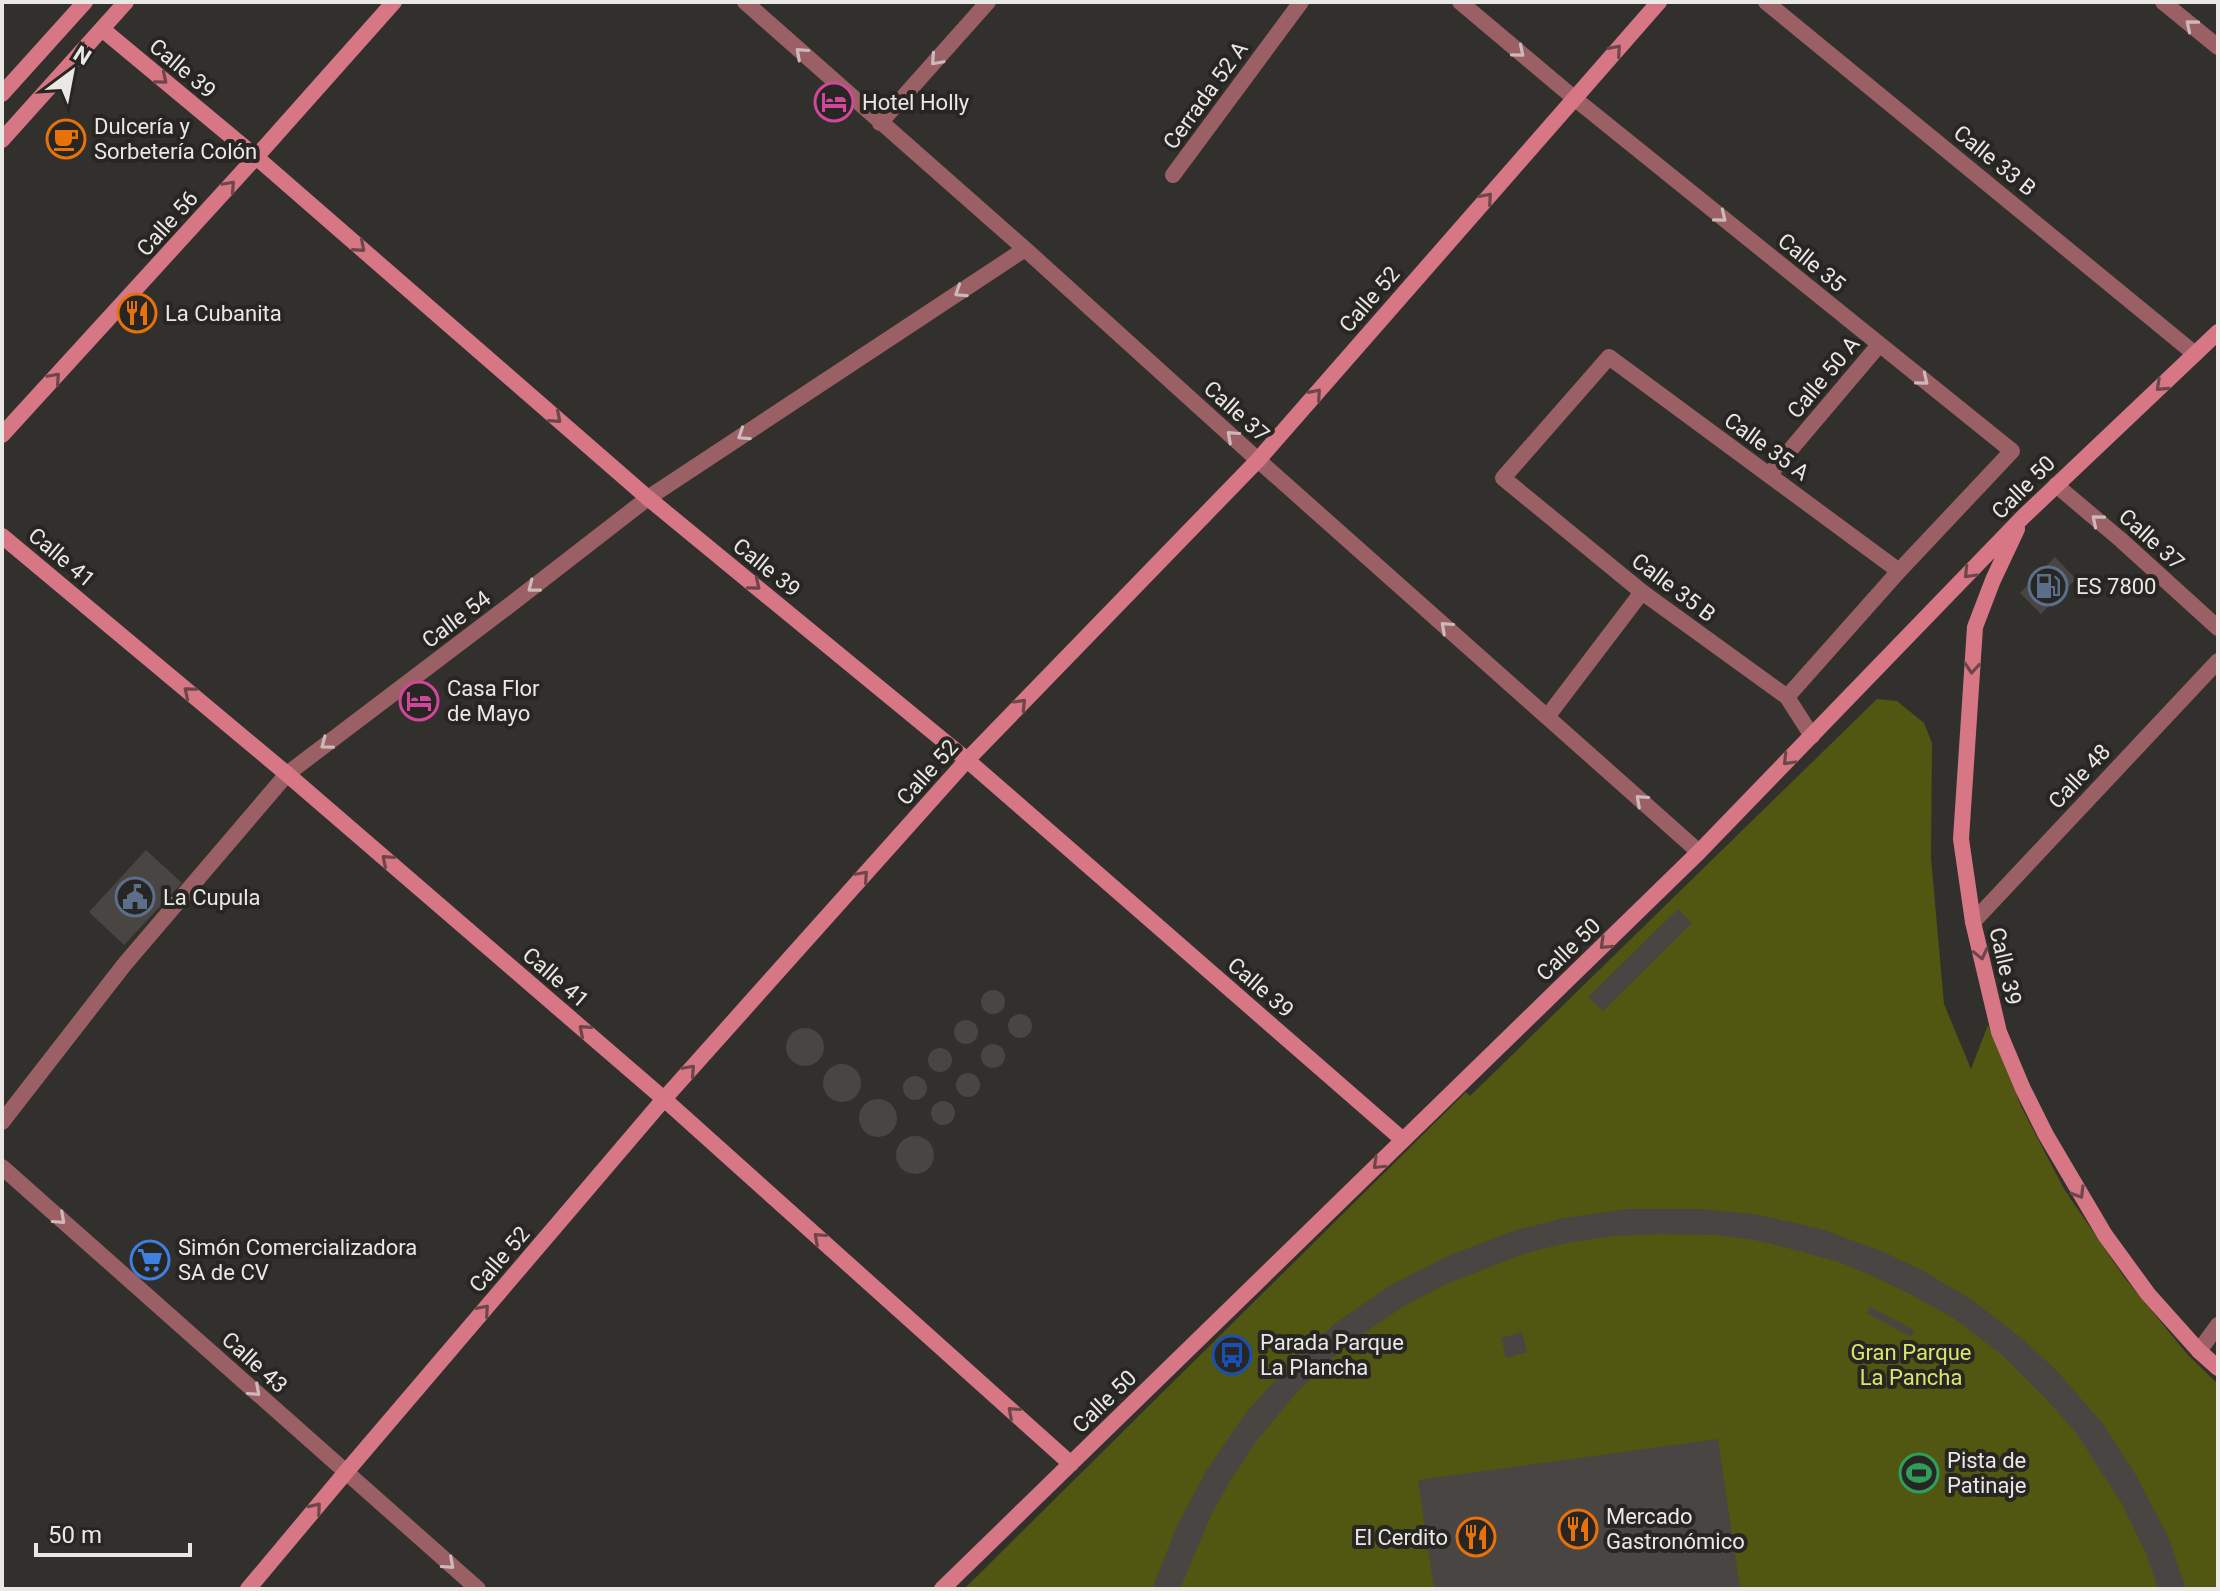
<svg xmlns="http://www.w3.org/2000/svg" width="2220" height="1591" font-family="Roboto,sans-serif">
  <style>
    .green { fill: #515611 }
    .building { fill: #494542 }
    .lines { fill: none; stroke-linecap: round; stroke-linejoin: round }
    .street { stroke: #9b5f66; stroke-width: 16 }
    .secondary { stroke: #d77785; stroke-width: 16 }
    .oneway { stroke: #ceb8b9 }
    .oneway2 { stroke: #6d464a }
    .labels { text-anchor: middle; stroke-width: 8; stroke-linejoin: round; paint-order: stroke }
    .street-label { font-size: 22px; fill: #e9e8e5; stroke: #272622 }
    .poi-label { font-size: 22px; fill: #e9e8e5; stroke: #272622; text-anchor: start }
    .park-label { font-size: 22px; fill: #dae66b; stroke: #272622 }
  </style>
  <rect width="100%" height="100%" fill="#31302c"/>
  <!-- green -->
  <path class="green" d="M1877,699l20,2 27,22 8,20 -1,115 13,146 27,65 17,-44 34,83 42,81 60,88 64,78 30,29v205h-1254l502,-497 4,4z"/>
  <!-- building -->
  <path class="building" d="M2055,557l21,22 -35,35 -21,-21z
    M146,850l36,33 -58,62 -35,-33z
    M1678,909l14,14 -89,88 -15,-14z
    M981 1002a12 12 0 1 1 24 0a12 12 0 1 1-24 0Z
    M1008 1026a12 12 0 1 1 24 0a12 12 0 1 1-24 0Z
    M954 1032a12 12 0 1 1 24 0a12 12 0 1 1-24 0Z
    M786 1047a19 19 0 1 1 38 0a19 19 0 1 1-38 0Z
    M981 1056a12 12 0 1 1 24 0a12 12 0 1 1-24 0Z
    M928 1060a12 12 0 1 1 24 0a12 12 0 1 1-24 0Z
    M823 1083a19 19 0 1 1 38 0a19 19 0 1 1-38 0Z
    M956 1085a12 12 0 1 1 24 0a12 12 0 1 1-24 0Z
    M903 1088a12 12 0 1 1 24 0a12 12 0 1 1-24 0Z
    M859 1118a19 19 0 1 1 38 0a19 19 0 1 1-38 0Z
    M931 1113a12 12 0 1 1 24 0a12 12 0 1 1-24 0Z
    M896 1155a19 19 0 1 1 38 0a19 19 0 1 1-38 0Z
    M1628,1209h75l57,6 61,14 60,22 39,18 52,31 48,37 37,34 46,53 34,53 32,62 17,50h-28l-12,-36 -24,-49 -45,-70 -28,-32 -47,-47 -47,-36 -43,-24 -37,-18 -36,-15 -40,-11 -44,-11 -39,-5 -59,-1 -44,2 -47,7 -40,10 -80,31 -42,22 -59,40 -50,48 -40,49 -25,38 -19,34 -31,74h-28l25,-63 29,-55 39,-57 43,-48 49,-44 54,-37 57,-29 65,-25 50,-13z
    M1870,1307l44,23 -3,7 -44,-24z
    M1522,1332l5,20 -21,6 -5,-20z
    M1718,1439l22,150h-306l-16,-109z"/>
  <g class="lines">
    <!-- street -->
    <path class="street" d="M745,2l280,247 233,211 441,392
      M1460,2l114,96 438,353 -113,120 -112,126
      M1766,2l429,352
      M2163,2l55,45
      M880,123l108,-121
      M1173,175l128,-173
      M1769,475l110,-130
      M2056,485l65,55 97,88
      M1547,717l95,-125
      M1812,736l-25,-39 -145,-105 -139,-114 106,-121 290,214
      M1973,922l245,-261
      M2,1122l122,-157 163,-191 219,-166 142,-110 377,-249
      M2,1167l476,422
      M2199,1351l19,-26"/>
    <!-- secondary -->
    <path class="secondary" d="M102,29l154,128 392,341 319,262 436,380
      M2,94l83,-92
      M2,140l124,-138
      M2,435l254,-278 138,-155
      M2017,529l-24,51 -18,47 -14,212 12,83 26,110 24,57 23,46 59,100 43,59 51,57 19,17
      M2,536l285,238 377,325 407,365
      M248,1589l98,-117 318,-373 303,-339 291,-300 401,-458
      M942,1589l757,-737 324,-335 195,-185"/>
  </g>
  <!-- one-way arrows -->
  <defs><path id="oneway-chevron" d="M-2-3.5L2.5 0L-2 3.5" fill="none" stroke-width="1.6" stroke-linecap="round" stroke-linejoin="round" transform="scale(2)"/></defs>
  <g class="oneway">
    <use href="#oneway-chevron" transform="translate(2191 25) rotate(-140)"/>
    <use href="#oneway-chevron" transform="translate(1519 52) rotate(40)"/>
    <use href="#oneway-chevron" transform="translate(801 53) rotate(-138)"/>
    <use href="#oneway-chevron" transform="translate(936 60) rotate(132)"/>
    <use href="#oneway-chevron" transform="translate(1721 217) rotate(39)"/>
    <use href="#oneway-chevron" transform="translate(960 292) rotate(147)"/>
    <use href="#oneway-chevron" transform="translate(1923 380) rotate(39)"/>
    <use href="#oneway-chevron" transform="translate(743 435) rotate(147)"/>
    <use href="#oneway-chevron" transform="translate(1232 436) rotate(-138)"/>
    <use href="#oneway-chevron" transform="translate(2097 520) rotate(-140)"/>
    <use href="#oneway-chevron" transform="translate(533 587) rotate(142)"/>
    <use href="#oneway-chevron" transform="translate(1446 627) rotate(-138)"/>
    <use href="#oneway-chevron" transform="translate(326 744) rotate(143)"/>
    <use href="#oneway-chevron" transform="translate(1641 800) rotate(-138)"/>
    <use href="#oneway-chevron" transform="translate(60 1219) rotate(42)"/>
    <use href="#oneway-chevron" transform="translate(255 1391) rotate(42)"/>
    <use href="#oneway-chevron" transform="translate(449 1564) rotate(42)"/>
  </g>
  <g class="oneway2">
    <use href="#oneway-chevron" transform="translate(1616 50) rotate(-49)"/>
    <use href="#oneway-chevron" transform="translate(162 79) rotate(40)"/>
    <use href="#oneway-chevron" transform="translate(230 186) rotate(-48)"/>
    <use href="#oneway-chevron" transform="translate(1487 198) rotate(-49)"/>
    <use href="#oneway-chevron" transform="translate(360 247) rotate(41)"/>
    <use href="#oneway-chevron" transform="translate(55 378) rotate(-48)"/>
    <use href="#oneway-chevron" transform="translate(2161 386) rotate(137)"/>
    <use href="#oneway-chevron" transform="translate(1316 394) rotate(-49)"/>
    <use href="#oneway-chevron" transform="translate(556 418) rotate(41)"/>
    <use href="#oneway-chevron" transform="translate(1969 573) rotate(134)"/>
    <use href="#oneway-chevron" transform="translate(755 585) rotate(39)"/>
    <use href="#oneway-chevron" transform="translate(1972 668) rotate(94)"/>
    <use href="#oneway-chevron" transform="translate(189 692) rotate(-140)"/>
    <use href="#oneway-chevron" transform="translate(1021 704) rotate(-46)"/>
    <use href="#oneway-chevron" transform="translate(1788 760) rotate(134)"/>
    <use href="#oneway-chevron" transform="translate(387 860) rotate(-139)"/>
    <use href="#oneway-chevron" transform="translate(863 876) rotate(-48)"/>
    <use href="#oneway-chevron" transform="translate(1605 944) rotate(136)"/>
    <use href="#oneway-chevron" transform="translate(1981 954) rotate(77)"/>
    <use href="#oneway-chevron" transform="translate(584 1030) rotate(-139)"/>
    <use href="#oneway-chevron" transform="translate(690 1070) rotate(-48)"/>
    <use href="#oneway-chevron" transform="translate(1378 1164) rotate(136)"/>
    <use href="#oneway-chevron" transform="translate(2079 1193) rotate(59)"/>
    <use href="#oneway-chevron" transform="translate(819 1238) rotate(-138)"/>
    <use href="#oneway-chevron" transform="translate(484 1310) rotate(-49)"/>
    <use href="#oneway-chevron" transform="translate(1013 1412) rotate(-138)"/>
    <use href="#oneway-chevron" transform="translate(316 1508) rotate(-50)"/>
  </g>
  <!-- icons -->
  <defs>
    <symbol id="hotel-ring" viewBox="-11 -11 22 22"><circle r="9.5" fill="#272622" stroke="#d1479c" stroke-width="1.5"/><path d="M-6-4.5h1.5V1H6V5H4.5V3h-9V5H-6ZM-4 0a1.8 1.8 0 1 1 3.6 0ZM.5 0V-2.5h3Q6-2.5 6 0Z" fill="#d1479c"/></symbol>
    <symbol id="cafe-ring" viewBox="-11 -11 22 22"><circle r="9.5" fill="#272622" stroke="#e8710a" stroke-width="1.5"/><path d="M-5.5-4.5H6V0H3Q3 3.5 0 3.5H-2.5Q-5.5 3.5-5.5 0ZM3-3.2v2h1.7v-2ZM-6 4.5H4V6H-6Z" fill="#e8710a"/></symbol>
    <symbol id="restaurant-ring" viewBox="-11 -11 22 22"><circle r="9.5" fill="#272622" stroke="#e8710a" stroke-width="1.5"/><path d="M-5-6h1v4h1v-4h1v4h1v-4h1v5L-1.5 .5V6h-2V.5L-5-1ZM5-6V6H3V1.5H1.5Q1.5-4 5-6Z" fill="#e8710a"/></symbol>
    <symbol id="fuel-ring" viewBox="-11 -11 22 22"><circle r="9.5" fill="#272622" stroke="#5c6f8a" stroke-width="1.5"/><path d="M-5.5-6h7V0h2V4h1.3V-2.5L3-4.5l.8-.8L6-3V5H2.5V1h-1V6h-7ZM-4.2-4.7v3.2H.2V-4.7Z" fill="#5c6f8a"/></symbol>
    <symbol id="civic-ring" viewBox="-11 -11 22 22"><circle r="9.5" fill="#272622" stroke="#5c6f8a" stroke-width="1.5"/><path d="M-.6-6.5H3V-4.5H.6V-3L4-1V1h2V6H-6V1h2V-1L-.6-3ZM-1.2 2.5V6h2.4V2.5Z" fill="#5c6f8a"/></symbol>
    <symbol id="supermarket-ring" viewBox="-11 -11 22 22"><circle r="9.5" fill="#272622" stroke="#3f7fe0" stroke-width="1.5"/><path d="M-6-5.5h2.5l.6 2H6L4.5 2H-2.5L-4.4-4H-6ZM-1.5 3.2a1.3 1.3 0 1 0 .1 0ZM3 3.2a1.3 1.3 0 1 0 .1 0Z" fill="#3f7fe0"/></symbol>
    <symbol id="bus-ring" viewBox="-11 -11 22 22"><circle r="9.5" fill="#272622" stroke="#1a4fb4" stroke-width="1.5"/><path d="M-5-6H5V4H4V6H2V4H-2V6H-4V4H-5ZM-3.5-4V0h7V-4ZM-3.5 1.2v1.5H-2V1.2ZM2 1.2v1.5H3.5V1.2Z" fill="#1a4fb4"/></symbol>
    <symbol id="stadium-ring" viewBox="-11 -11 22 22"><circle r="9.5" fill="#272622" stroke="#2e9e5b" stroke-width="1.5"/><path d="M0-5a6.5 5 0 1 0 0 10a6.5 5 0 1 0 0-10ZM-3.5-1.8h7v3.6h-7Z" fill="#2e9e5b"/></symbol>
  </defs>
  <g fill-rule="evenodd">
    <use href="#hotel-ring" x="812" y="80" width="44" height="44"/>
    <use href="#cafe-ring" x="44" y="117" width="44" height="44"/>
    <use href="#restaurant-ring" x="115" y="291" width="44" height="44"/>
    <use href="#fuel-ring" x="2026" y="564" width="44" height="44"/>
    <use href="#hotel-ring" x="397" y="679" width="44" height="44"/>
    <use href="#civic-ring" x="113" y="875" width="44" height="44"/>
    <use href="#supermarket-ring" x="128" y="1238" width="44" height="44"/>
    <use href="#bus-ring" x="1210" y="1333" width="44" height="44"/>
    <use href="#stadium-ring" x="1897" y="1451" width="44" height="44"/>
    <use href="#restaurant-ring" x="1556" y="1507" width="44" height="44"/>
    <use href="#restaurant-ring" x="1454" y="1515" width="44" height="44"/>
  </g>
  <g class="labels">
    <!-- street labels -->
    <g class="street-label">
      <text transform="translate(183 68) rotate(40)" y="8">Calle 39</text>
      <text transform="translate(1205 95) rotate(-54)" y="8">Cerrada 52 A</text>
      <text transform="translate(1995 160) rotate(39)" y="8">Calle 33 B</text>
      <text transform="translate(167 223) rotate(-48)" y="8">Calle 56</text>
      <text transform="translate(1812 262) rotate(39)" y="8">Calle 35</text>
      <text transform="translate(1369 299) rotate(-49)" y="8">Calle 52</text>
      <text transform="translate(1823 377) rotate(-50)" y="8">Calle 50 A</text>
      <text transform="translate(1237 411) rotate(42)" y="8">Calle 37</text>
      <text transform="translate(1767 446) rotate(36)" y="8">Calle 35 A</text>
      <text transform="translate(2023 487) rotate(-45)" y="8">Calle 50</text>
      <text transform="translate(2152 539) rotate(42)" y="8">Calle 37</text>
      <text transform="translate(62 557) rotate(40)" y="8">Calle 41</text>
      <text transform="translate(767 567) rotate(39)" y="8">Calle 39</text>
      <text transform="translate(1674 587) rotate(37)" y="8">Calle 35 B</text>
      <text transform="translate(456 619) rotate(-37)" y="8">Calle 54</text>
      <text transform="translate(927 772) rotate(-48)" y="8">Calle 52</text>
      <text transform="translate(2079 776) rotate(-47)" y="8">Calle 48</text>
      <text transform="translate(1568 949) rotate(-44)" y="8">Calle 50</text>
      <text transform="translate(2006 966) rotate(77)" y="8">Calle 39</text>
      <text transform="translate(556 977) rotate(41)" y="8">Calle 41</text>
      <text transform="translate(1261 987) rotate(41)" y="8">Calle 39</text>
      <text transform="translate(499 1259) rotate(-49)" y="8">Calle 52</text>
      <text transform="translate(255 1362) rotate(42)" y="8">Calle 43</text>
      <text transform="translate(1104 1401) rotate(-44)" y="8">Calle 50</text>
    </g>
    <!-- poi labels -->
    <g class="poi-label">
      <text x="862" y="110">Hotel Holly</text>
      <text x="94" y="134">Dulcería y<tspan x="94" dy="25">Sorbetería Colón</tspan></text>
      <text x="165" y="321">La Cubanita</text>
      <text x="2076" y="594">ES 7800</text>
      <text x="447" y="696">Casa Flor<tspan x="447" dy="25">de Mayo</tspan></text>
      <text x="163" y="905">La Cupula</text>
      <text x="178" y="1255">Simón Comercializadora<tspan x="178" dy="25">SA de CV</tspan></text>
      <text x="1260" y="1350">Parada Parque<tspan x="1260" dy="25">La Plancha</tspan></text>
      <text x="1947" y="1468">Pista de<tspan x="1947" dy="25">Patinaje</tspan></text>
      <text x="1606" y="1524">Mercado<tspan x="1606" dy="25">Gastronómico</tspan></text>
      <text x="1448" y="1545" text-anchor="end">El Cerdito</text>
    </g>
    <!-- park labels -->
    <g class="park-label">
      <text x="1911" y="1360">Gran Parque<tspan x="1911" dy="25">La Pancha</tspan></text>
    </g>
  </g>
  <!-- border -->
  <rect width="2220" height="1591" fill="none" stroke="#e9e8e5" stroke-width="8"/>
  <!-- north arrow -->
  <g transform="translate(72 72) rotate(32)" stroke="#272622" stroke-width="6" paint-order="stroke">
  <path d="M0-6L14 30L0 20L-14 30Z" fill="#e9e8e5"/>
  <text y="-12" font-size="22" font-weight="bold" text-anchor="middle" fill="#e9e8e5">N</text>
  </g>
  <!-- scale -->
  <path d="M36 1543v12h154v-12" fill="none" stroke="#e9e8e5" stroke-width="4"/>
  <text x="48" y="1543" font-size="24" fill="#e9e8e5" stroke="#272622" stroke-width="6" paint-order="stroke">50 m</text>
</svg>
